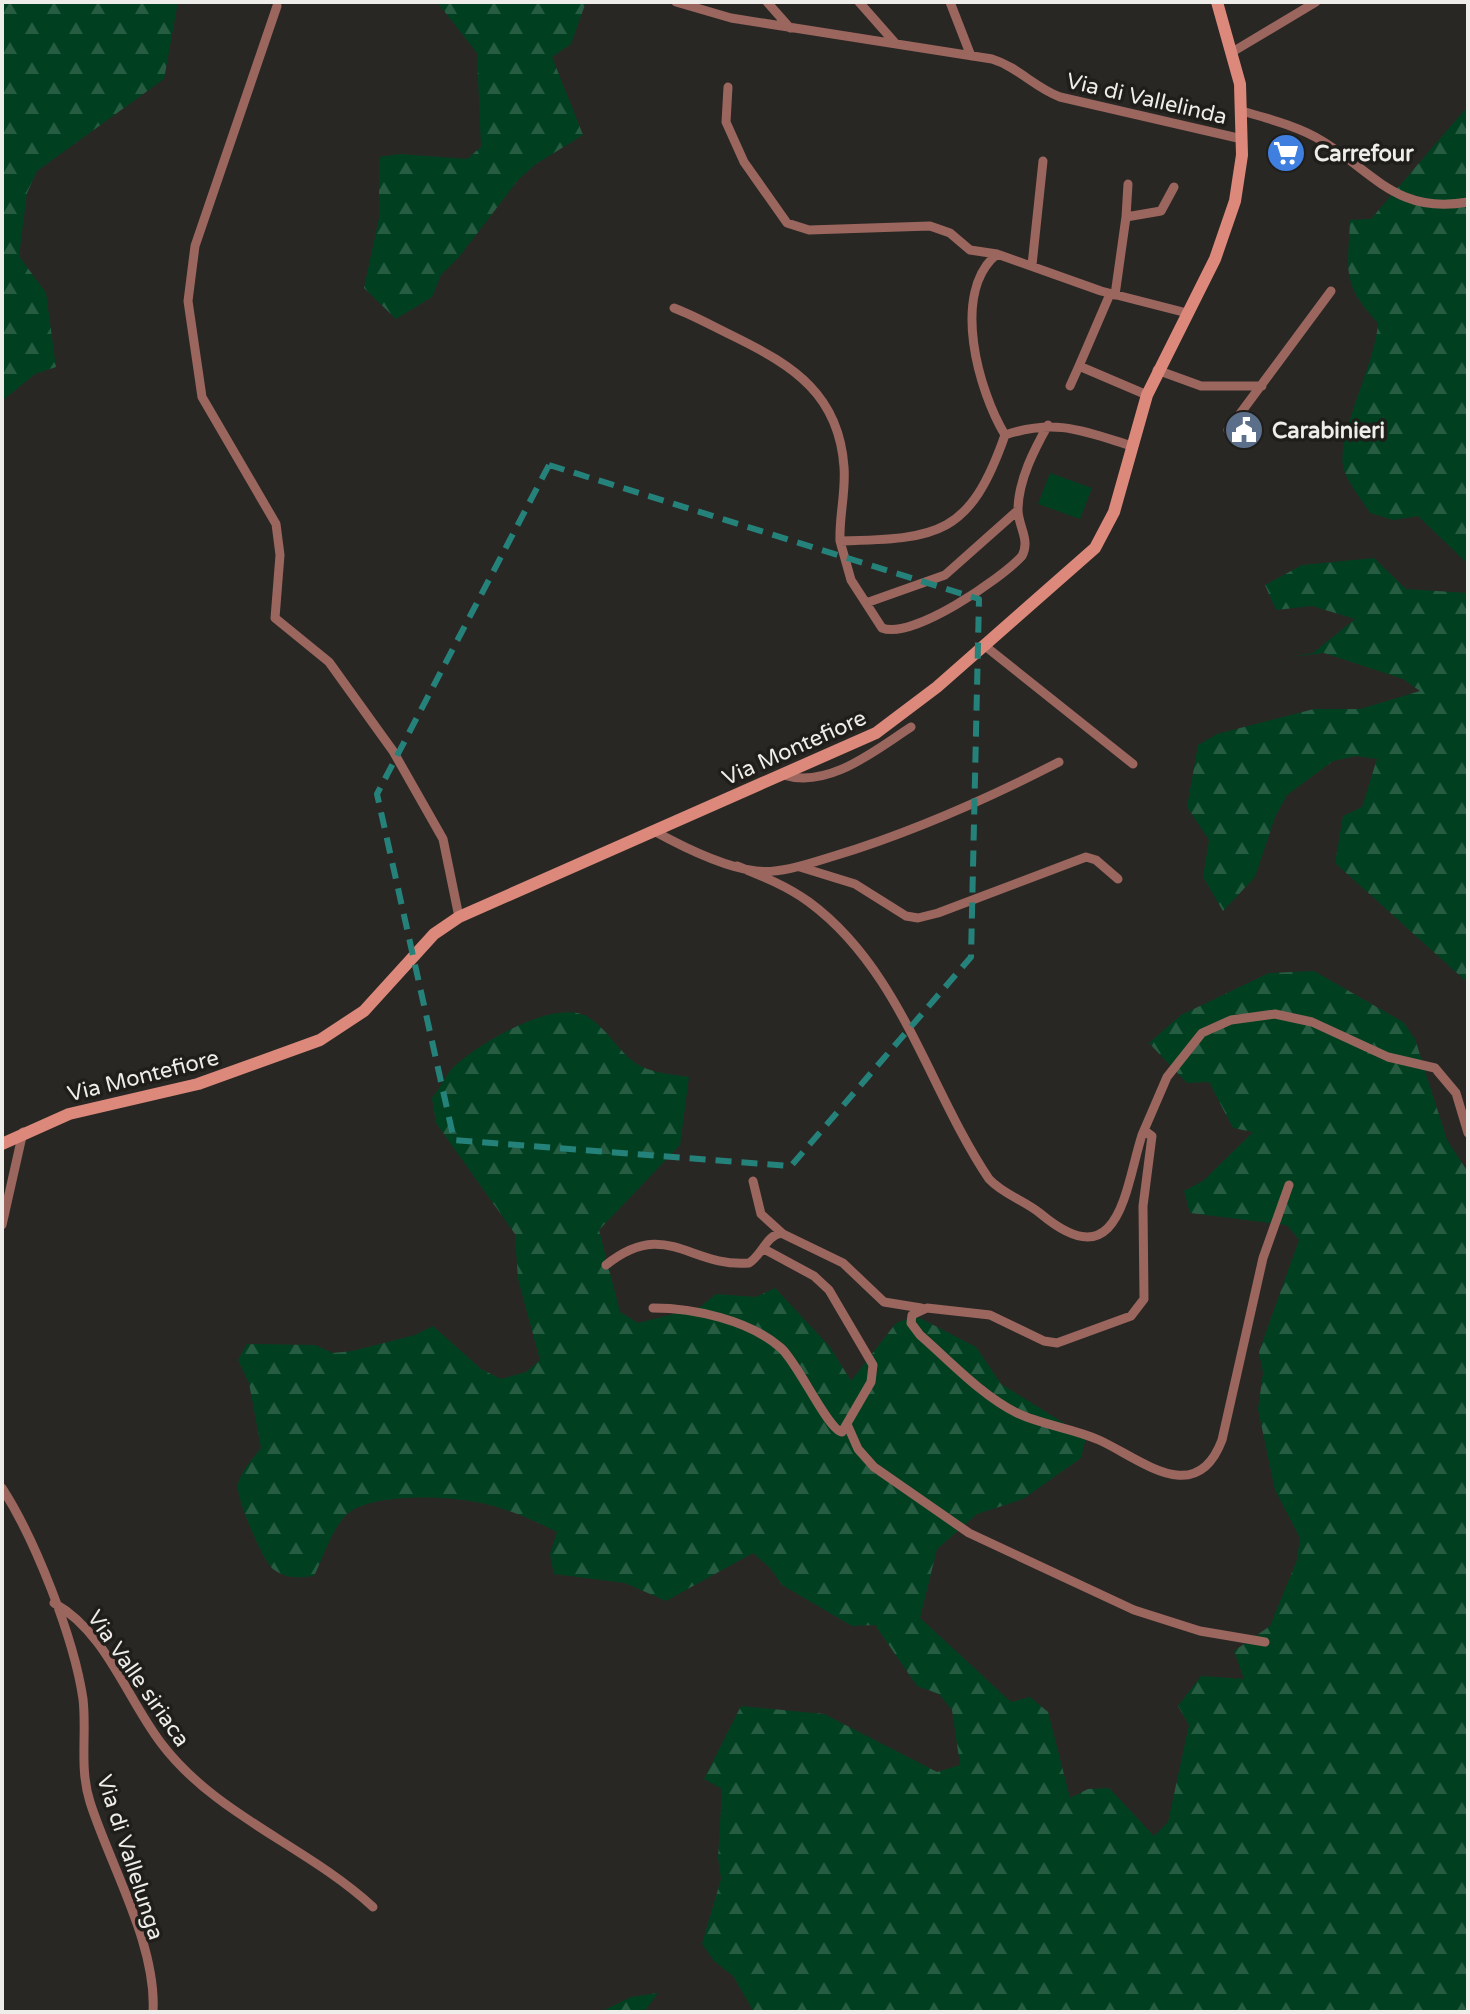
<svg xmlns="http://www.w3.org/2000/svg" width="1470" height="2014" font-family="'Varela Round',sans-serif">
  <style>
    .forest { fill: url(#forest-firs) }
    .garden { fill: #004021 }
    .lines { fill: none; stroke-linecap: round; stroke-linejoin: round }
    .street { stroke: #9b665e; stroke-width: 9 }
    .secondary { stroke: #dc897b; stroke-width: 12 }
    .marked { fill: none; stroke: #25827a; stroke-width: 6; stroke-dasharray: 16 10; stroke-linejoin: round }
    .labels { text-anchor: middle; stroke-width: 7; stroke-linejoin: round; paint-order: stroke }
    .street-label { font-size: 22px; fill: #eeedea; stroke: #1f1e1a }
    .poi-label { font-size: 22px; font-weight: bold; fill: #eeedea; stroke: #1f1e1a; text-anchor: start }
  </style>
  <defs>
    <pattern id="forest-firs" width="22" height="20" patternUnits="userSpaceOnUse" patternTransform="scale(2)"><rect width="22" height="20" fill="#004021"/><path d="M5 1l3.5 6h-7zM16 11l3.5 6h-7z" fill="#265c41"/></pattern>
  </defs>
  <rect width="100%" height="100%" fill="#292724"/>
  <!-- forest -->
  <path class="forest" d="M2,2h176l-14,77 -127,92 -10,22 -8,63 27,37 10,74 -21,7 -33,27z
    M437,2h149l-15,42 -19,13 31,78 -47,29 -18,16 -59,77 -18,18 -9,22 -36,22 -32,-31 15,-70v-61l21,-3 67,5 14,-12 -4,-94z
    M1468,106v458l-50,-48 -25,4 -23,-7c-8,-13 -21,-28 -26,-43 -10,-31 32,-107 34,-147 -37,-40 -30,-51 -28,-103l21,-1z
    M1374,558l32,31 62,4v390l-133,-120 8,-47 19,-9 15,-48 -21,-3 -23,5 -46,34 -12,22 -20,60 -32,34 -20,-34 6,-37 -22,-33 11,-62 19,-11 97,-25h46l60,-18 -17,-12 -79,-26 -34,4 23,-4 42,-34 -43,-13 -36,4 -11,-25 37,-20z
    M1314,971l89,51 12,17 32,101 21,32v840h-714l-21,-36 -19,-15 -12,-17 19,-65 -3,-21 4,-69 -18,-10 37,-73 83,8 113,58 23,-7 -8,-55 -13,-16 -22,-8 -42,-61 -23,1 -70,-41 -12,-17 -17,-15 -87,48 -41,-18 -71,-9 -4,-20 7,-22c-26,-13 -53,-25 -81,-30 -31,-6 -108,-10 -131,14 -14,15 -22,42 -31,60 -17,2 -27,3 -41,-7 -10,-8 -38,-72 -35,-85 3,-13 15,-25 23,-36l-12,-65 -11,-23 9,-16 68,1 18,8 19,-2 63,-16 18,-9 48,43 20,10 25,-7 14,-12 -22,-81 -3,-45 -79,-111 -4,-25c9,-10 15,-27 25,-34 25,-22 102,-69 134,-45 17,12 28,32 44,44 15,10 36,11 54,14l-9,68 -81,85 21,82 18,11 62,-16 16,-13 40,3 19,-9 55,59 21,34 45,-58 20,-7 60,31 25,37 85,53 -5,21 -58,41 -46,15 -40,35 -17,69 91,84 19,-5 18,15 22,86 18,-9 21,-1 45,48 14,-14 21,-97 -11,-19 23,-30 43,3 -10,-28 36,-25 27,-66 3,-22 -25,-48 -17,-81 5,-36 -4,-21 40,-112 -12,-15 -97,-12 -6,-22 19,-10 50,-49 -20,-4 -24,-46 -22,1 -38,-40 32,-28 88,-42z
    M658,1993l-14,19h-44l31,-15z"/>
  <!-- garden -->
  <path class="garden" d="M1050,473l42,15 -12,31 -42,-15z"/>
  <g class="lines">
    <!-- street -->
    <path class="street" d="M676,2l55,16 261,41c26,8 43,29 68,38l182,42
      M767,2l23,26
      M859,2l37,42
      M950,2l21,54
      M277,6l-82,240 -7,55 14,96 74,127 4,31 -5,63 54,44 64,89 50,88 16,78
      M1234,51l82,-49
      M728,87l-2,35 18,40 43,61 22,7 121,-4 20,7 20,17 27,4
      M1242,111c28,8 58,16 82,31 52,33 74,72 144,60
      M1126,217l2,-33
      M1032,265l11,-104
      M1110,294l-31,72 68,29
      M1115,295l11,-78 35,-6 13,-24
      M674,308c21,8 40,19 61,29 59,29 104,58 109,130 2,25 -5,49 -4,74
      M1157,370l44,16h61
      M1070,386l9,-20
      M1048,425c-14,25 -29,54 -30,83 -1,17 13,31 4,48 -21,23 -110,84 -140,72l-31,-48 -11,-39c99,-2 130,-6 165,-106 51,-17 78,-4 127,11
      M1228,430l103,-139
      M1005,435c-26,-43 -55,-142 -8,-181l104,37 86,22
      M866,603l79,-28 72,-64
      M985,646l148,118
      M783,775c46,14 91,-24 128,-48
      M654,831c29,16 69,36 102,40 24,3 55,-8 78,-15 79,-24 151,-56 225,-94
      M737,866c25,10 50,20 72,36 92,68 119,186 180,277 15,16 35,21 52,35 79,66 84,-26 101,-79l6,-2 4,3 -9,70 1,93 -13,17 -74,27 -13,-2 -54,-26 -63,-7 -15,7 -1,8 9,12c30,26 61,60 97,78 25,12 55,15 82,27 42,19 97,69 123,0l41,-182 26,-73
      M800,867l55,17 51,32 12,2 20,-5 148,-56 10,3 22,19
      M1142,1135l25,-58 35,-44 29,-13 44,-6 37,8 76,35 47,11 21,25 12,40
      M753,1181l8,33 22,20
      M2,1225l21,-93
      M606,1265c60,-48 84,3 143,-2 13,-8 17,-27 32,-30l62,30 41,39 37,6
      M653,1308c41,0 96,12 128,40 17,15 47,82 61,84l29,-50 2,-17 -44,-75 -15,-14 -50,-27
      M847,1424l11,25 16,18 95,66 165,77 66,21 65,11
      M2,1488c33,51 72,150 81,211 4,34 -4,69 7,103 20,63 67,143 63,210
      M54,1603c52,29 72,94 107,140 54,72 146,103 212,164"/>
    <!-- secondary -->
    <path class="secondary" d="M2,1144l67,-30 129,-30 122,-44 44,-29 70,-77 25,-17 417,-184 61,-46 158,-139 19,-36 33,-117 68,-136 20,-58 7,-46 -2,-71 -23,-82"/>
  </g>
  <!-- marked area -->
  <path class="marked" d="M549,465l430,134 -8,358 -180,209 -337,-26 -77,-346z"/>
  <!-- icons -->
  <defs>
    <symbol id="supermarket-disc" viewBox="-11 -11 22 22"><circle r="9.5" fill="#3f7fe0" stroke="#1f1e1a"/><path d="M-6-5.5h2.5l.6 2H6L4.5 2H-2.5L-4.4-4H-6ZM-1.5 3.2a1.3 1.3 0 1 0 .1 0ZM3 3.2a1.3 1.3 0 1 0 .1 0Z" fill="#fff"/></symbol>
    <symbol id="civic-disc" viewBox="-11 -11 22 22"><circle r="9.5" fill="#5c6f8a" stroke="#1f1e1a"/><path d="M-.6-6.5H3V-4.5H.6V-3L4-1V1h2V6H-6V1h2V-1L-.6-3ZM-1.2 2.5V6h2.4V2.5Z" fill="#fff"/></symbol>
  </defs>
  <g fill-rule="evenodd">
    <use href="#supermarket-disc" x="1264" y="131" width="44" height="44"/>
    <use href="#civic-disc" x="1222" y="408" width="44" height="44"/>
  </g>
  <g class="labels">
    <!-- street labels -->
    <g class="street-label">
      <text transform="translate(1147 98) rotate(13)" y="8">Via di Vallelinda</text>
      <text transform="translate(794 747) rotate(-24)" y="8">Via Montefiore</text>
      <text transform="translate(143 1075) rotate(-14)" y="8">Via Montefiore</text>
      <text transform="translate(139 1678) rotate(55)" y="8">Via Valle siriaca</text>
      <text transform="translate(131 1857) rotate(72)" y="8">Via di Vallelunga</text>
    </g>
    <!-- poi labels -->
    <g class="poi-label">
      <text x="1314" y="161">Carrefour</text>
      <text x="1272" y="438">Carabinieri</text>
    </g>
  </g>
  <!-- border -->
  <rect width="1470" height="2014" fill="none" stroke="#eeedea" stroke-width="8"/>
</svg>
